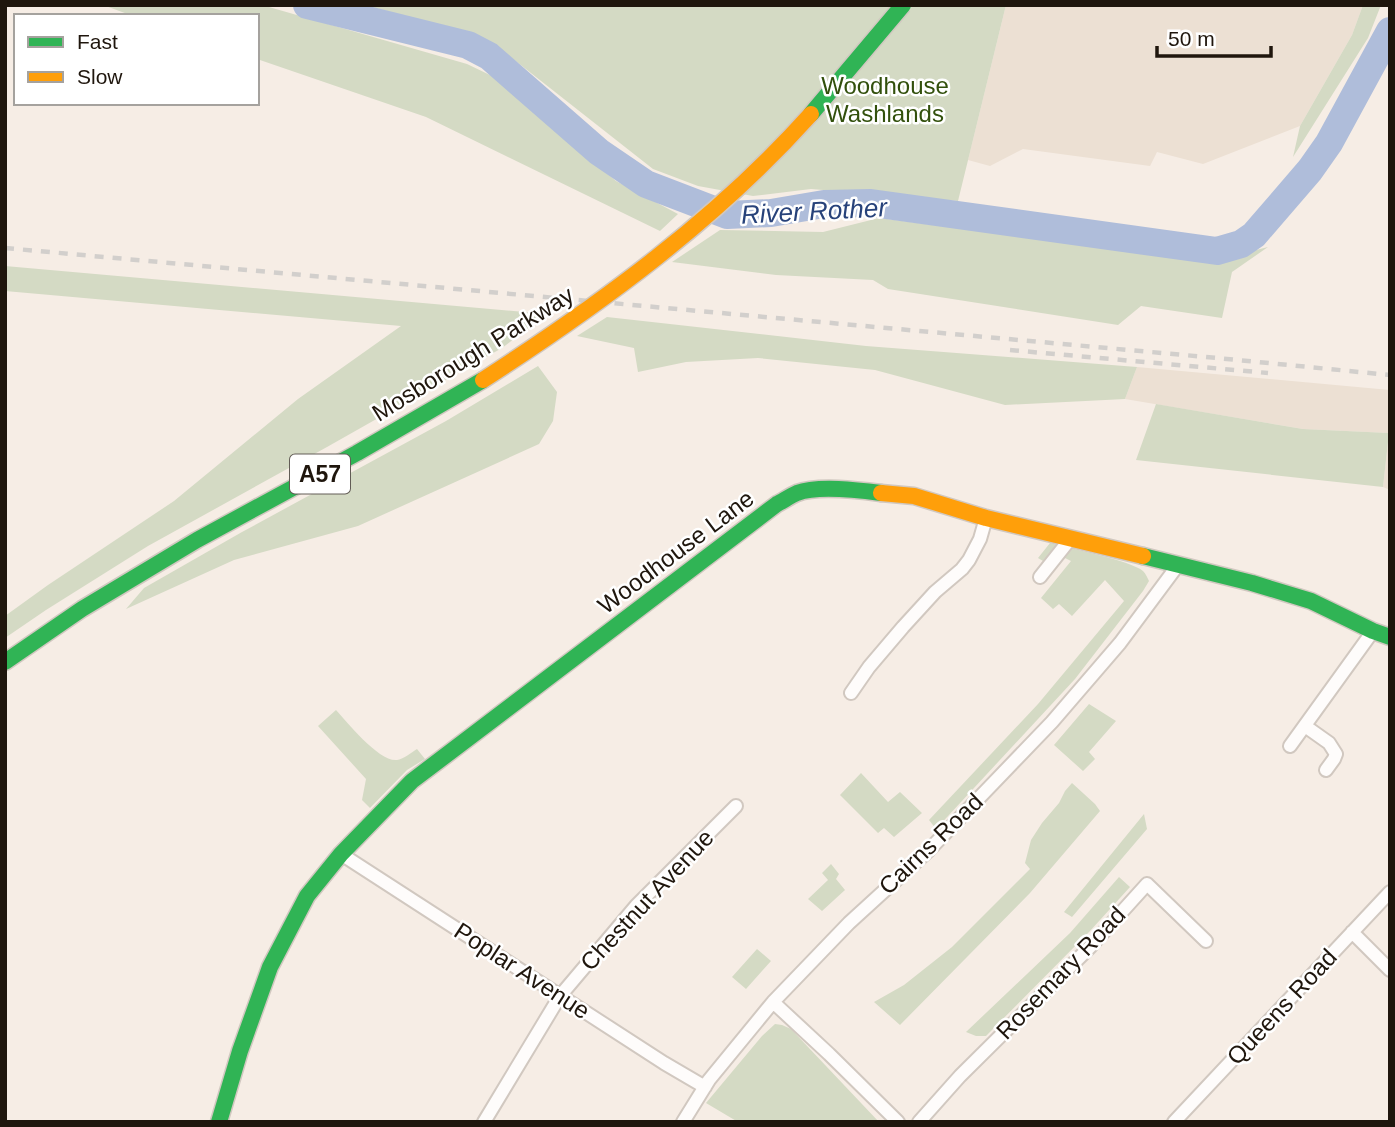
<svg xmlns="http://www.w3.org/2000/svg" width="1395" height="1127" font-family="Arial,sans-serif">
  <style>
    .industrial { fill: #ece0d3 }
    .green { fill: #d4dac4 }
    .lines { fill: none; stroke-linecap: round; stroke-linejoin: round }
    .river { stroke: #afbdda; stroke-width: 28 }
    .street-casing { stroke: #d1c8c0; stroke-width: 16 }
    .fast-casing { stroke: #d1c8c0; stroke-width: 19 }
    .slow-casing { stroke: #d1c8c0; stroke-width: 19 }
    .street { stroke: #fefcfb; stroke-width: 12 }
    .fast { stroke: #30b455; stroke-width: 16 }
    .slow { stroke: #ff9f0a; stroke-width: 16 }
    .rail { stroke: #d2cfcc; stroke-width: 4.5; stroke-dasharray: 9 9; stroke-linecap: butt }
    .fast-bridge-casing { stroke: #d1c8c0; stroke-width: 19; stroke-linecap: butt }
    .slow-bridge-casing { stroke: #d1c8c0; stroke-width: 19; stroke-linecap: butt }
    .fast-bridge { stroke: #30b455; stroke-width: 16 }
    .slow-bridge { stroke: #ff9f0a; stroke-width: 16 }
    .labels { text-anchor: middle; stroke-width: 5; stroke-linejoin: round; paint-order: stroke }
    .shield { fill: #fff; stroke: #625c56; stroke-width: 2 }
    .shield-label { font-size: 23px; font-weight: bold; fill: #1f160d }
    .park-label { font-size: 24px; fill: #32500c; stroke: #fff }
    .street-label { font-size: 24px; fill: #1f160d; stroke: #fff }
    .water-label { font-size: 26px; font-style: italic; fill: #27427a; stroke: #fff }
  </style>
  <rect width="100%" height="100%" fill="#f6ede5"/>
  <!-- industrial -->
  <path class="industrial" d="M1006,5h357l-11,30 -52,91 -97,38 -46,-12 -7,14 -127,-17 -33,17 -22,-6z
    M1137,367l253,23v100l-7,-3 6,-54 -86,-4 -178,-30z"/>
  <!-- green -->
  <path class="green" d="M103,5h159l205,59 25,12 124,105 62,33 -18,17 -234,-114 -169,-58v-43h-124z
    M364,5h642l-48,196 -147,-12 -58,7 -55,-10 -45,-17 -159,-125 -43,-16z
    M1363,5h18l-13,33 -75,119 7,-31 52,-91z
    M879,218l333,43 56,-14 -36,25 -10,46 -81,-12 -23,19 -230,-36 -15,-9 -97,-5 -104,-13 48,-32 103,2z
    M5,266l542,48 -45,34 -175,99 -179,99 -102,64 -41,28v-22l43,-31 126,-84 124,-102 103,-73 -396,-35z
    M607,317l259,29 271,21 -12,32 -120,6 -130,-35 -117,-12 -72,4 -48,10 -4,-24 -57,-12z
    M538,366l19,26 -4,29 -14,23 -181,82 -124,34 -108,49 18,-21 98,-56 204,-111z
    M1156,404l147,25 86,4 -6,54 -247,-27z
    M1050,543c18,5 82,18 93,28 3,3 4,6 6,10l-6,10 -68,88 -139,150 -7,-9 109,-116 86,-103 -19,-21 -33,36 -13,-12 -6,5 -12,-11 30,-37 -10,-5 -8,11 -15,-9z
    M1089,704l27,17 -27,31 6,7 -12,12 -29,-26z
    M336,710c11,12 43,52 61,50 6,-1 14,-7 20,-11l8,10 -18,11 -37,38 -8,-8 4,-21 -48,-53z
    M861,773l27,29 12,-10 22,21 -28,24 -10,-9 -6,5 -38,-38z
    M1072,783l23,21 5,7 -70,82 -130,132 -26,-23 30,-17 48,-38 78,-78 -5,-6 6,-23 11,-17 17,-20 6,-12z
    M1144,814l3,15 -75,88 -8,-5z
    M831,864l8,10 -3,5 9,11 -23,21 -14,-12 20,-19 -6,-7z
    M1119,877l11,10 -40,44 -104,105h-10l-10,-4 104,-99z
    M757,949l14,12 -25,28 -14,-12z
    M775,1024l7,1 9,4 88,93h-141l-32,-19 56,-67z"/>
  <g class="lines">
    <!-- river -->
    <path class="river" d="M307,5l161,40 21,11 110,96 47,32 81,31 44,-2 53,-9 47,-1 346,48 24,-7 13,-9 56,-65 19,-27 61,-112"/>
    <defs>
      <path id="street" d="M1040,577l31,-39
        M851,693l18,-26 34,-40 32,-35 27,-23 7,-9 11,-21 6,-21
        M1305,726l24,17 7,11 -2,5 -8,11
        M1290,746l83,-115
        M341,854l323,209 41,24
        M1352,932l38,38
        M773,1002l56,52 69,68
        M484,1122l76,-126 76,-90 100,-100
        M683,1122l26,-42 64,-78 76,-79 80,-73 123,-128 68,-79 58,-78
        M919,1122l41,-46 131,-130 56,-62 59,57
        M1174,1122l216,-230"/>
      <path id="fast" d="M1143,556l109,27 59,18 62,30 17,6
        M5,662l77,-53 115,-69 160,-87 126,-73
        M219,1122l21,-71 30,-84 37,-71 34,-42 71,-73 365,-277c6,-3 13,-8 20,-11 21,-8 61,-3 84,0"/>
      <path id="slow" d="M881,493l33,3 72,22 157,38"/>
    </defs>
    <!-- street casing -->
    <use href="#street" class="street-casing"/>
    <!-- fast casing -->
    <use href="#fast" class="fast-casing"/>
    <!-- slow casing -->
    <use href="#slow" class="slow-casing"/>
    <!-- street -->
    <use href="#street" class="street"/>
    <!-- fast -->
    <use href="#fast" class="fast"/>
    <!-- slow -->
    <use href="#slow" class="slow"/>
    <!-- rail -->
    <path class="rail" d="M5,248l1212,110 173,17
      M1010,350l258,23"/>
    <defs>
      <path id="fast-bridge" d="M811,114l92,-109"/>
      <path id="slow-bridge" d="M483,380c119,-77 233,-160 328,-266"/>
    </defs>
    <!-- fast-bridge casing -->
    <use href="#fast-bridge" class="fast-bridge-casing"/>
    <!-- slow-bridge casing -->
    <use href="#slow-bridge" class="slow-bridge-casing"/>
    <!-- fast-bridge -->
    <use href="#fast-bridge" class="fast-bridge"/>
    <!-- slow-bridge -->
    <use href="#slow-bridge" class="slow-bridge"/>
  </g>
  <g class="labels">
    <!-- shield labels -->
    <rect class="shield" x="290" y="454.5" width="60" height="39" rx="5"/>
    <g class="shield-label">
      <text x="320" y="482">A57</text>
    </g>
    <!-- park labels -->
    <g class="park-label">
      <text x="885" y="94">Woodhouse<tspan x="885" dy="28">Washlands</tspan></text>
    </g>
    <!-- street labels -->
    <g class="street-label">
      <text transform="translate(473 354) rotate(-32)" y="8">Mosborough Parkway</text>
      <text transform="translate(676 552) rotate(-37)" y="8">Woodhouse Lane</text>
      <text transform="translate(931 844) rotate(-44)" y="8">Cairns Road</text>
      <text transform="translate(647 900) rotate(-47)" y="8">Chestnut Avenue</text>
      <text transform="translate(522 971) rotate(33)" y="8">Poplar Avenue</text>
      <text transform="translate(1061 973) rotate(-46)" y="8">Rosemary Road</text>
      <text transform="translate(1282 1007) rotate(-47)" y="8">Queens Road</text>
    </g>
    <!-- water labels -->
    <g class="water-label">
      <text transform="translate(814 211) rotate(-3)" y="9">River Rother</text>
    </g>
  </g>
  <!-- border -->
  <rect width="1395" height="1127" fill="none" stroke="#1f160d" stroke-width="14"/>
  <!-- legend -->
  <rect x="14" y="14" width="245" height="91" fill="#ffffff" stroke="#a5a29e" stroke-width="2"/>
  <rect x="28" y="37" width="35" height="10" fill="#30b455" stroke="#a5a29e" stroke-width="2"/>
  <text x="77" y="49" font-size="21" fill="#1f160d">Fast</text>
  <rect x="28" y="72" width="35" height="10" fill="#ff9f0a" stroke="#a5a29e" stroke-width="2"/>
  <text x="77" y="84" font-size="21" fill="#1f160d">Slow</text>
  <!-- scale -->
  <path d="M1157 46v10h114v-10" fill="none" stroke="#1f160d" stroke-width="3.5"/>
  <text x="1168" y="46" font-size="21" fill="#1f160d" stroke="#ffffff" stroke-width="5" paint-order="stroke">50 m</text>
</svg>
